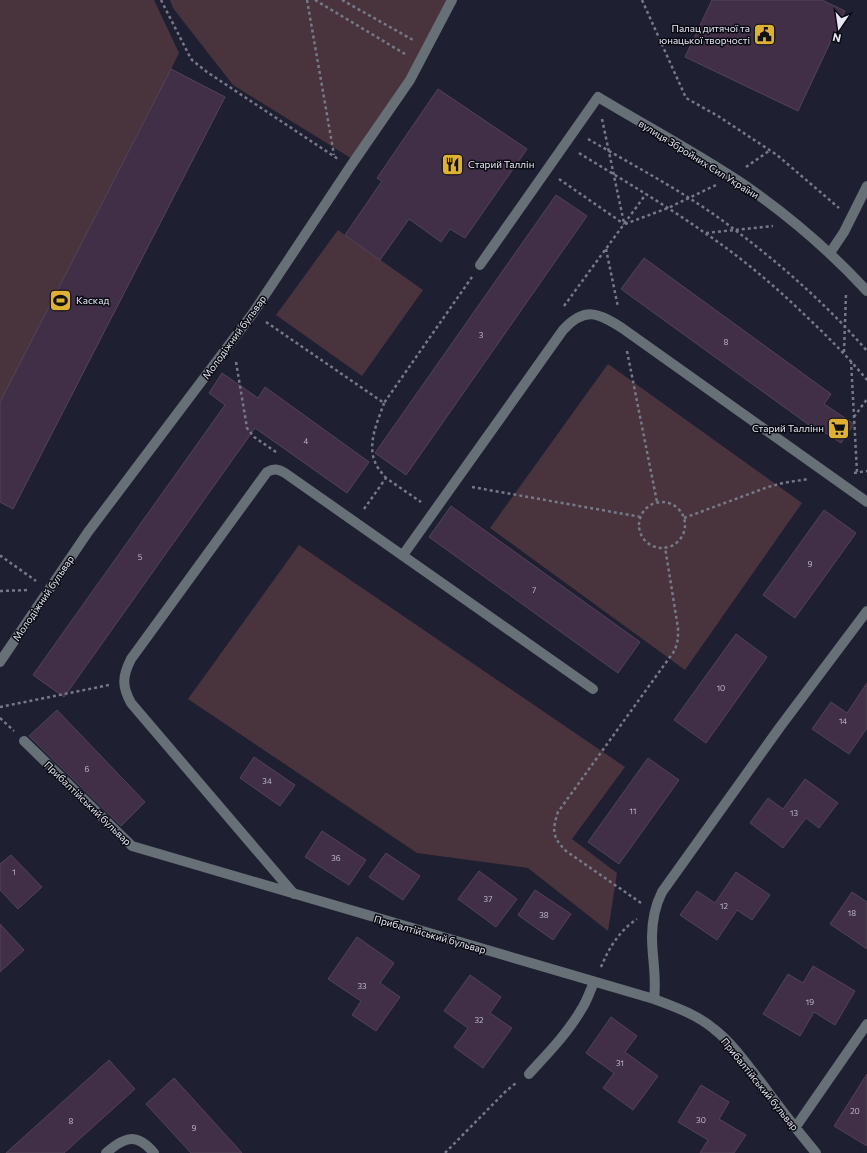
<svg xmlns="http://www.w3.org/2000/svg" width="867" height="1153" font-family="Commissioner,sans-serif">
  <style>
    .green { fill: #49343e }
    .building { fill: #412f48; stroke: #524457 }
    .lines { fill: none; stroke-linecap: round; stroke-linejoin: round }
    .path { stroke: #777888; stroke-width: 2.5; stroke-dasharray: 3 3; stroke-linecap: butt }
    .minor { stroke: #676f77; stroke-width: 10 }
    .labels { text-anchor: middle; stroke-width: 3; stroke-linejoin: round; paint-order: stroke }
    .number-label { font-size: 8px; fill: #bdb9c9 }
    .poi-label { font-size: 10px; fill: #e6e7f4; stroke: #0a0a12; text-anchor: end }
    .street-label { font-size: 10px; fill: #e6e7f4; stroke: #0a0a12 }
  </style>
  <rect width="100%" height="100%" fill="#1f1f32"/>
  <!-- green -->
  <path class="green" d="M0,0h154l25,53 -8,16 54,28 -212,412 -13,-7z
    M170,0h278l-45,88 -49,72 -121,-75 -60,-77z
    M338,230l85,60 -61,86 -86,-61z
    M608,364l194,139 -117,167 -195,-142z
    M299,545l326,222 -53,72 45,34 -9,58 -80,-63 -111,-15 -229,-154z"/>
  <!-- building -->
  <path class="building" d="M712,0h110l23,11 -47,100 -113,-54z
    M171,69l54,28 -212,412 -13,-7v-100z
    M438,89l89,60 -62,89 -15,-9 -9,13 -32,-23 -29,41 -35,-25 37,-54 -5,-3z
    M556,195l31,21 -181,259 -31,-22z
    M644,258l187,136 -7,10 30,20 -13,19 -31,-20 -1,2 -188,-136z
    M222,373l36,25 7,-11 104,75 -22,31 -92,-65 -191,269 -31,-22 192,-270 -16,-12z
    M451,506l189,136 -22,31 -189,-136z
    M824,510l32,23 -61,85 -32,-23z
    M736,634l31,23 -61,86 -32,-23z
    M867,683v45l-18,26 -37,-25 19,-27 16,11z
    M57,710l88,92 -24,24 -92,-90z
    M254,757l41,28 -15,21 -40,-28z
    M648,758l31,22 -60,84 -31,-22z
    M805,779l33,24 -19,25 -13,-10 -23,30 -33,-25 18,-25 15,11z
    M322,831l44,29 -17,25 -44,-28z
    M386,853l34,23 -17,24 -34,-23z
    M11,855l31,32 -24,22 -18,-19v-26z
    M479,871l38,28 -21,28 -38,-28z
    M736,872l34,23 -18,25 -15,-10 -20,30 -37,-25 17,-24 18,12z
    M535,890l36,24 -18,26 -35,-25z
    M852,892l15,10v47l-37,-25z
    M0,924l24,26 -24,22z
    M357,937l37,26 -14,20 20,14 -24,34 -24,-16 9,-14 -33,-22z
    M813,966l42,25 -20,34 -21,-13 -14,24 -37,-22 25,-40 15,9z
    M470,975l31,22 -11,16 22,15 -29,40 -29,-21 14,-19 -24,-17z
    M611,1017l26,19 -12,16 33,24 -25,34 -30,-22 11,-15 -28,-20z
    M109,1060l26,29 -71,64h-58z
    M867,1074v72l-33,-20z
    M174,1078l68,75h-51l-45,-49z
    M701,1085l28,17 -10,17 27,16 -12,18h-34l8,-13 -30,-18z"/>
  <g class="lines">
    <!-- path -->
    <path class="path" d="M161,0l28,55 3,5 15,12 131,87
      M307,0l27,155
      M315,0l90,54
      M342,0l71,40
      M642,0l44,98 32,18 59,39 62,53
      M602,119l22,104
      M588,139c50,29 102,56 147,91 48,36 93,76 132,121
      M579,153c42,26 85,51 126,80 37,25 71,54 103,85 21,20 41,40 59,62
      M746,167l23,-16
      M559,179l65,45
      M625,224l43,-16 48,-23
      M706,233l67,-7
      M606,249l12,58
      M564,306l82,-112
      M266,322l118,81 88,-126
      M627,351l30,151
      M844,352l2,-59
      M851,361l6,111
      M236,362l11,66 7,9 22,15
      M384,403c-6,18 -17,40 -9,59 2,6 7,11 11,16
      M854,417l13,-18
      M854,473l13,-2
      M472,487l169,30
      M639 525a23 23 0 1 1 46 0a23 23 0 1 1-46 0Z
      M364,509l22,-31 35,24
      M684,518l84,-31 15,-4 25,-4
      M0,557l1,-1 35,25
      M0,591l30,-1
      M0,707l109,-22
      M0,718l14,13
      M641,903l-75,-52c-14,-14 -14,-21 -8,-39l117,-162 3,-11v-11l-13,-81
      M601,967c8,-19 18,-36 36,-48
      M445,1153l60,-61 11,-9"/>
    <!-- minor -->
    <path class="minor" d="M830,253l14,-21 23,-46
      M480,265l118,-168c48,29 99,56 145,87 45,31 87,67 124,107
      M403,555l160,-225c22,-24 35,-17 59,-2l245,174
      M0,662l88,-130 165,-219 97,-146 60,-87 42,-80
      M24,741l108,105 522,153c21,8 42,15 60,30 18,14 32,34 46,52 18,25 37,49 56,72
      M294,894l-163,-191c-9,-17 -9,-26 0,-44l136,-187c7,-4 11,-3 18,1l308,216
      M654,999c3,-21 -2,-41 -2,-62 0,-16 3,-31 10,-45l118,-165 87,-116
      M529,1074c18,-20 38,-40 52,-64 6,-9 9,-19 13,-28
      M795,1128l72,-104
      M106,1153c19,-17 31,-20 48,0"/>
  </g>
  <!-- icons -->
  <defs>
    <symbol id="civic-square" viewBox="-11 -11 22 22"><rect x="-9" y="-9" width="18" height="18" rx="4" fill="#dfb133" stroke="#0a0a12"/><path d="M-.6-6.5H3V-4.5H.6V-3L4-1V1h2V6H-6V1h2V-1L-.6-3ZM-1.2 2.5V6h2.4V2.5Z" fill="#111"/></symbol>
    <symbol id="restaurant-square" viewBox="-11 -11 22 22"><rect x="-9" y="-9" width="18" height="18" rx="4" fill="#dfb133" stroke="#0a0a12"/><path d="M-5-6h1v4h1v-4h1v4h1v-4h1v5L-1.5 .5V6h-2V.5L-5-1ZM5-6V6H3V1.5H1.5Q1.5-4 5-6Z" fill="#111"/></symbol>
    <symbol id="stadium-square" viewBox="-11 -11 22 22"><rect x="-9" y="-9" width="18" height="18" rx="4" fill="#dfb133" stroke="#0a0a12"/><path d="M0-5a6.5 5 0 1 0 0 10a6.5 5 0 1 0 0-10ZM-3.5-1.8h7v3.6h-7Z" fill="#111"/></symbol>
    <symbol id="supermarket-square" viewBox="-11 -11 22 22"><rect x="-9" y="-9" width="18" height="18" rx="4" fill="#dfb133" stroke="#0a0a12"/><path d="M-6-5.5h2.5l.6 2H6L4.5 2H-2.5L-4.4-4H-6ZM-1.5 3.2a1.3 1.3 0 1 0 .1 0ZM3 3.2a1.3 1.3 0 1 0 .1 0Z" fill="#111"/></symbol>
  </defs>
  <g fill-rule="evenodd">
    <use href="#civic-square" x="752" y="22" width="25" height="25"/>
    <use href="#restaurant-square" x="440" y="152" width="25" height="25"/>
    <use href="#stadium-square" x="48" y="288" width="25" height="25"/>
    <use href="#supermarket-square" x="826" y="416" width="25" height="25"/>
  </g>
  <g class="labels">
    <!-- number labels -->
    <g class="number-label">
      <text x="481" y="338">3</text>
      <text x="726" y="345">8</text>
      <text x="306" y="444">4</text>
      <text x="140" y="560">5</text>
      <text x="810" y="567">9</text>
      <text x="534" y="593">7</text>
      <text x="721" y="691">10</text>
      <text x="843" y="724">14</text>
      <text x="87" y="772">6</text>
      <text x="267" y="784">34</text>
      <text x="633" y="814">11</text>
      <text x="794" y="816">13</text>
      <text x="336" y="861">36</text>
      <text x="14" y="875">1</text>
      <text x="488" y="902">37</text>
      <text x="724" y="909">12</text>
      <text x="852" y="916">18</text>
      <text x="544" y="918">38</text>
      <text x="362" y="989">33</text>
      <text x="810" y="1005">19</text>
      <text x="479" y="1023">32</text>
      <text x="620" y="1066">31</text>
      <text x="855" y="1114">20</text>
      <text x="701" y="1123">30</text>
      <text x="71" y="1124">8</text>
      <text x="194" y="1131">9</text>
    </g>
    <!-- poi labels -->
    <g class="poi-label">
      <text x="750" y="32">Палац дитячої та<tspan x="750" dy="12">юнацької творчості</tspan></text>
      <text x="468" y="168" text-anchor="start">Старий Таллін</text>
      <text x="76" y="304" text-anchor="start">Каскад</text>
      <text x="824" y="432">Старий Таллінн</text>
    </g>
    <!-- street labels -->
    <g class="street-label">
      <text transform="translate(699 159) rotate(32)" y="4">вулиця Збройних Сил України</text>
      <text transform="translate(234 337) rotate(-54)" y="4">Молодіжний бульвар</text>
      <text transform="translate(43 598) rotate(-56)" y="4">Молодіжний бульвар</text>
      <text transform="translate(88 803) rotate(44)" y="4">Прибалтійський бульвар</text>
      <text transform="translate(430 934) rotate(16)" y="4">Прибалтійський бульвар</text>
      <text transform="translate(760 1084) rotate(51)" y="4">Прибалтійський бульвар</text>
    </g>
  </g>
  <!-- north arrow -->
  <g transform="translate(839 28) rotate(193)" stroke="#0a0a12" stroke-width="3" paint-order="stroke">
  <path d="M0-3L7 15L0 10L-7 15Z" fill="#e6e7f4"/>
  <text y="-6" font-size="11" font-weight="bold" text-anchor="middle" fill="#e6e7f4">N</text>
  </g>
</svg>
